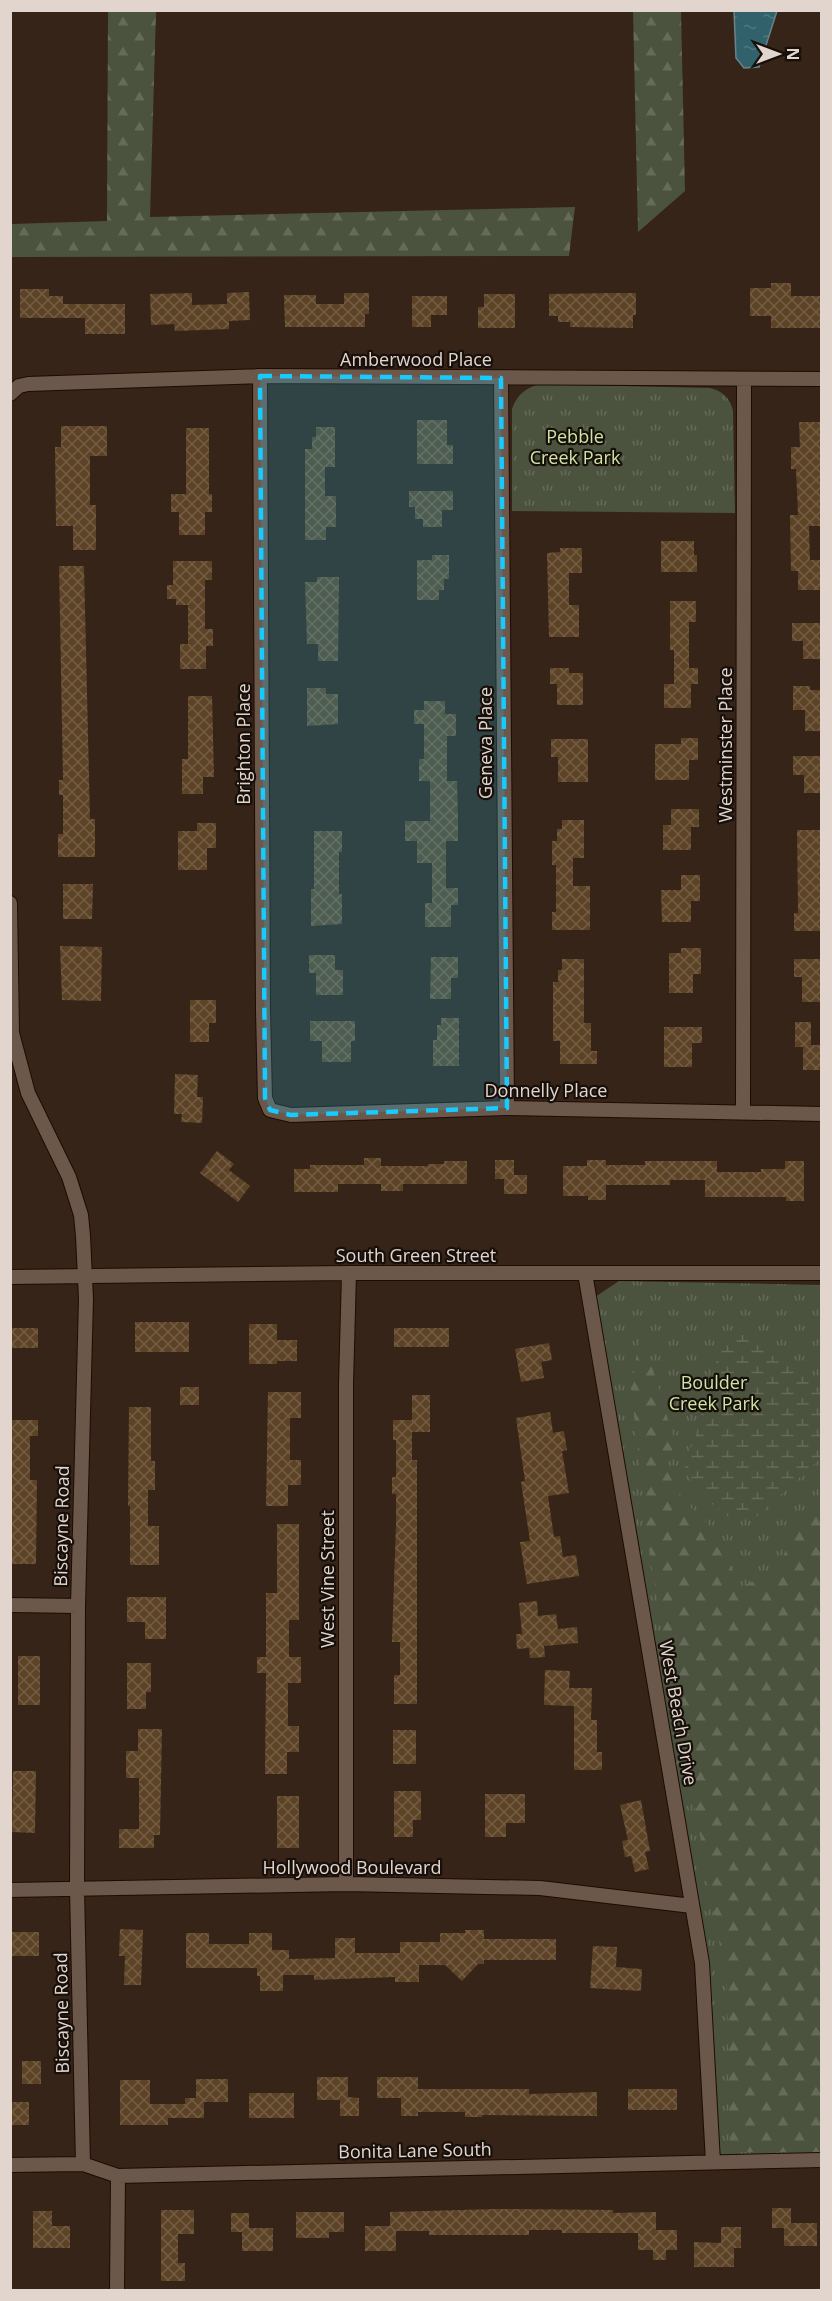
<svg xmlns="http://www.w3.org/2000/svg" width="832" height="2301" font-family="'Open Sans',sans-serif">
  <style>
    .grass { fill: url(#grass-tufts) }
    .forest { fill: url(#forest-firs) }
    .wetland { fill: url(#wetland-marsh) }
    .water { fill: url(#water-ripples); stroke: #668489; stroke-width: 1.5 }
    .building { fill: url(#building-cross-hatch) }
    .lines { fill: none; stroke-linecap: round; stroke-linejoin: round }
    .street-casing { stroke: #1d0c03; stroke-width: 16 }
    .street { stroke: #6c574b; stroke-width: 14 }
    .marked { fill: #19cafc; fill-opacity: 0.2; stroke: #19cafc; stroke-width: 4.5; stroke-dasharray: 12 8; stroke-linejoin: round }
    .labels { text-anchor: middle; stroke-width: 4.5; stroke-linejoin: round; paint-order: stroke }
    .street-label { font-size: 18px; fill: #e2d5ce; stroke: #170f0a }
    .park-label { font-size: 18px; fill: #cfe4a6; stroke: #170f0a }
  </style>
  <defs>
    <pattern id="grass-tufts" width="24" height="20" patternUnits="userSpaceOnUse" patternTransform="scale(1.5)"><rect width="24" height="20" fill="#4b523e"/><path d="M3 7l-1-3M5 7V3M7 7l1-3M15 17l-1-3M17 17v-4M19 17l1-3" fill="none" stroke="#656a59"/></pattern>
    <pattern id="forest-firs" width="22" height="20" patternUnits="userSpaceOnUse" patternTransform="scale(1.5)"><rect width="22" height="20" fill="#4b523e"/><path d="M5 1l3.5 6h-7zM16 11l3.5 6h-7z" fill="#656a59"/></pattern>
    <pattern id="wetland-marsh" width="20" height="14" patternUnits="userSpaceOnUse" patternTransform="scale(1.5)"><rect width="20" height="14" fill="#4b523e"/><path d="M1 5h8M5 5V1M11 12h8M15 12V8" fill="none" stroke="#656a59"/></pattern>
    <pattern id="water-ripples" width="26" height="14" patternUnits="userSpaceOnUse" patternTransform="scale(1.5)"><rect width="26" height="14" fill="#31626c"/><path d="M2 4q2-2 4 0t4 0M15 11q2-2 4 0t4 0" fill="none" stroke="#4f7880"/></pattern>
    <pattern id="building-cross-hatch" width="8" height="8" patternUnits="userSpaceOnUse" patternTransform="scale(1.5)"><rect width="8" height="8" fill="#5c4326"/><path d="M0 0l8 8M0 8l8-8" fill="none" stroke="#735d44"/></pattern>
  </defs>
  <rect width="100%" height="100%" fill="#362418"/>
  <!-- grass -->
  <path class="grass" d="M539,384l170,4c13,2 22,11 24,23l2,102 -223,-2v-102c5,-14 12,-20 27,-25z
    M619,1281l202,4v875l-93,8 -16,-26 -10,-180 -113,-661z"/>
  <!-- forest -->
  <path class="forest" d="M108,10l48,1 -6,206 425,-10 -6,49 -558,1v-33l96,-3z
    M633,11h48l4,180 -47,41z
    M641,1329l35,117 -11,22 19,33 36,35 19,51 45,-17 2,-29 24,-33 11,-8v652h-91l-3,-167 -77,-427 -19,-170z"/>
  <!-- wetland -->
  <path class="wetland" d="M744,1332l16,5 61,45v76l-66,60 -28,-2 -29,-23 -14,-28 11,-27 26,-94z"/>
  <!-- water -->
  <path class="water" d="M734,11h43l-18,56 -15,1 -8,-10z"/>
  <!-- building -->
  <path class="building" d="M771,283h20v13h31v32h-51v-12h-21v-28h21z
    M20,289h29v7h14v8h62v30h-40v-16h-65z
    M249,292l1,28 -21,1v8l-54,2 -1,-7 -23,1 -1,-31 42,-1v12l35,-1v-11z
    M344,293h25v21h-4v13h-80l-1,-32h32v9h28z
    M612,293h24v22h-3v13l-63,-1v-5h-12v-6h-9v-22z
    M484,294h31v34h-37v-21h6z
    M412,296h35v19h-16v12h-19z
    M417,420h30v25h6v19h-36z
    M799,422h23v104h-13l1,34h12v30h-24v-19h-7l-1,-56h8l-2,-46h-5v-22h9z
    M61,426h46v30h-17v49h6v45h-23v-24h-17l-1,-79h6z
    M316,427h19v40h-10v29h11v31h-10v13h-21v-91h7v-12h4z
    M186,428h23v66h3v18h-7v23h-26v-23h-8v-18h15z
    M409,491h44v19h-11v17h-19v-8h-8v-12h-6z
    M661,541h33v14h3v17h-36z
    M560,548h22v25h-13v32h10v32h-30l-2,-84 13,-1z
    M432,555h17v24h-5v11h-5v10h-22v-40h15z
    M173,561h39v19h-7v49h8v17h-7v23h-26v-25h8v-39h-12v-6h-9v-14h6z
    M59,566h25l6,253h5v38h-37v-23h5v-39h-4v-15h4z
    M317,577h22l-1,84h-20v-17h-11l-2,-62h12z
    M670,601h26v21h-7v46h9v16h-7v24h-27v-24h10v-34h-4z
    M792,623h30v36h-19v-18h-11z
    M550,668h19v5h14v32h-26v-21h-7z
    M793,686h17v4h12v41h-17v-21h-12z
    M307,688h19v6h12v30l-31,2z
    M188,696h24l2,81h-11v17h-21v-35h6z
    M424,701h21v13h11v22h-9v45h10l1,40v20h-12v47h12v17h-7v22h-26v-24h7v-40h-15v-22h-12v-20h25v-40h-11v-22h5v-35h-10v-14h10z
    M681,738h17v22h-9v20h-34v-36h26z
    M551,739h37v43h-30v-25h-7z
    M793,756h29v37h-18v-18h-11z
    M671,809h28v18h-8v23h-28v-25h8z
    M562,820h22v38h-11v28h17v44h-38v-18h4v-47h-4v-24h5v-12h5z
    M197,823h19v25h-9v22h-29v-39h19z
    M797,830h25l-2,101h-26v-18h4z
    M314,831h28v21h-3v42h3v30l-31,2v-37h3z
    M681,875h19v26h-9v21h-29l-1,-32h20z
    M63,884h30l-1,35h-29z
    M60,946l42,1 -1,54 -39,-1z
    M681,948h20v26h-8v19h-24v-40h12z
    M309,955h26v15h8v25h-27v-22h-7z
    M431,957h27v21h-7v21h-21z
    M562,959h22v64h7v28h6v13h-37v-23h-7v-59h5v-12h4z
    M794,959h28v43h-20v-25h-8z
    M190,1000h26v23h-7v19h-19z
    M441,1018h18v48h-26v-26h4v-15h4z
    M310,1021h45v20h-4v21h-29v-21h-12z
    M795,1022h16v23h11v25h-19v-23h-8z
    M664,1027h38v16h-10v24h-28z
    M175,1074l23,1 -1,22h6l-1,26 -21,-1 1,-8h-8z
    M217,1151l17,13 -5,6 21,16 -12,16 -38,-29z
    M364,1158h17v8h47v-2h16v-3h23v23h-64v7h-22v-7h-43v8h-44v-23h16v-4h54z
    M495,1160h19v15h13v19h-23v-15h-9z
    M587,1160h19v5h39v-4h72v11h44v-3h24v-8h19v40h-18v-4h-81v-17h-35v5h-64v15h-18v-4h-25v-30h24z
    M135,1322h54v30h-54z
    M249,1324h28v16h20v21h-20v3h-28z
    M10,1328h28v20h-28z
    M394,1328h55v19h-55z
    M549,1343l3,17 -11,2 3,16 -23,4 -6,-33z
    M180,1387h19v18h-19z
    M268,1392h33v26h-11v42h11v25h-13v21h-22z
    M412,1395h18v37h-18v28h5v244h-23v-29h6v-33h-8l4,-118v-30h-4v-17h4v-37h-3v-20h19z
    M129,1407h22v54h4v29h-7v36h11v39h-29v-59h-2z
    M550,1412l3,21 11,-2 3,19 -5,1 7,42 -21,3 6,41 6,-1 3,21 13,-2 3,21 -52,8 -7,-42 10,-1 -9,-59 4,-1 -9,-63z
    M10,1420h28v16h-8v44h7l-1,84h-26z
    M277,1524h22v96h-10v37h12v26h-13v43h11v26h-12v22h-22l1,-101h-9v-16h9v-64h11z
    M127,1597h39v42h-21v-17h-18z
    M537,1601l1,15 18,-2 2,15 19,-2 1,16 -34,3 1,11 -15,1 -1,-10 -12,1 -1,-15h6l-3,-31z
    M18,1656h22v49h-22z
    M127,1663h24v29h-5v17h-19z
    M545,1670l25,1 -1,17h23l-1,32h6v32h5v18h-28v-64l-30,-1z
    M138,1729h24l-2,106h-6v13h-35v-19h20v-51h-13v-27h12z
    M393,1730h23v34h-23z
    M13,1771h23l-1,62 -23,-1z
    M394,1791h27v29h-8v17h-19z
    M485,1794h40v29h-19v14h-21z
    M277,1796h22v52h-22z
    M641,1800l9,51 -5,1 4,17 -14,3 -4,-16 -6,1 -3,-16 6,-1 -8,-35z
    M120,1929l23,1 -2,55h-17l1,-29h-6z
    M465,1930h19v9h72v21h-72v4h-6l-16,17 -17,-16h-26v17h-24v-5l-81,3v-5h-31v16h-23v-15h-3v-8h-71v-35h23v11h40v-11h23v17h17v9l46,-1v-20h20v15h45v-11h40v-9h25z
    M10,1932h29v24h-29z
    M593,1946l24,1 -1,20 26,2 -1,22 -51,-3z
    M22,2061h19v23h-19z
    M317,2077h31v20l11,1v18h-19v-16h-23z
    M377,2077h41v12h111v5l68,-2v24l-115,-1v2h-17v-5h-47v4h-17v-18h-24z
    M196,2079h32v23h-24v16h-36v7h-48v-45h30v24h35v-6h11z
    M628,2089h49v21h-49z
    M249,2093h45v25h-45z
    M10,2102h19v23h-19z
    M772,2208h19v15h26v23h-33v-18h-12z
    M496,2209l117,1v3l43,-1v18h21v20h-11v10h-13v-10h-15v-17h-76v-3h-33v5h-100v-4h-33v20h-31v-25h25v-14z
    M161,2210h33v24h-16v29h7v18h-24z
    M33,2211h19v15h18v22h-37z
    M296,2212h48v20h-15v6h-33z
    M231,2213h18v15h24v23h-31v-19h-11z
    M721,2227h20v21h-7v19h-40v-25l27,1z"/>
  <g class="lines">
    <defs>
      <path id="street" d="M260,376l3,635 2,87 5,12 21,5 216,-7 315,6
        M501,378l6,730
        M10,394l9,-8 9,-2 232,-8 562,3
        M10,903l2,130 16,60 41,84 12,38 2,21 3,63 -8,307 -1,283 6,275
        M743,1111l1,-732
        M585,1273l117,690 11,199
        M10,1277l339,-4h473
        M10,1605l68,1
        M346,1884v-500l3,-111
        M10,1890l336,-6 194,4 152,18
        M10,2165l73,-1 35,12 704,-16
        M117,2290l1,-114"/>
    </defs>
    <!-- street casing -->
    <use href="#street" class="street-casing"/>
    <!-- street -->
    <use href="#street" class="street"/>
  </g>
  <!-- marked area -->
  <path class="marked" d="M260,376l241,2 6,730 -216,7 -21,-5 -5,-12z"/>
  <g class="labels">
    <!-- street labels -->
    <g class="street-label">
      <text x="416" y="366">Amberwood Place</text>
      <text transform="translate(486 743) rotate(-90)" y="6">Geneva Place</text>
      <text transform="translate(244 744) rotate(-90)" y="6">Brighton Place</text>
      <text transform="translate(726 745) rotate(-90)" y="6">Westminster Place</text>
      <text x="546" y="1097">Donnelly Place</text>
      <text x="416" y="1262">South Green Street</text>
      <text transform="translate(62 1526) rotate(-89)" y="6">Biscayne Road</text>
      <text transform="translate(328 1579) rotate(-90)" y="6">West Vine Street</text>
      <text transform="translate(678 1713) rotate(80)" y="6">West Beach Drive</text>
      <text x="352" y="1874">Hollywood Boulevard</text>
      <text transform="translate(62 2013) rotate(-91)" y="6">Biscayne Road</text>
      <text transform="translate(415 2151) rotate(-1)" y="6">Bonita Lane South</text>
    </g>
    <!-- park labels -->
    <g class="park-label">
      <text x="575" y="443">Pebble<tspan x="575" dy="21">Creek Park</tspan></text>
      <text x="714" y="1389">Boulder<tspan x="714" dy="21">Creek Park</tspan></text>
    </g>
  </g>
  <!-- border -->
  <rect width="832" height="2301" fill="none" stroke="#e2d5ce" stroke-width="24"/>
  <!-- north arrow -->
  <g transform="translate(778 54) rotate(90)" stroke="#170f0a" stroke-width="4.5" paint-order="stroke">
  <path d="M0-4.5L10 22L0 15L-10 22Z" fill="#e2d5ce"/>
  <text y="-9" font-size="16" font-weight="bold" text-anchor="middle" fill="#e2d5ce">N</text>
  </g>
</svg>
